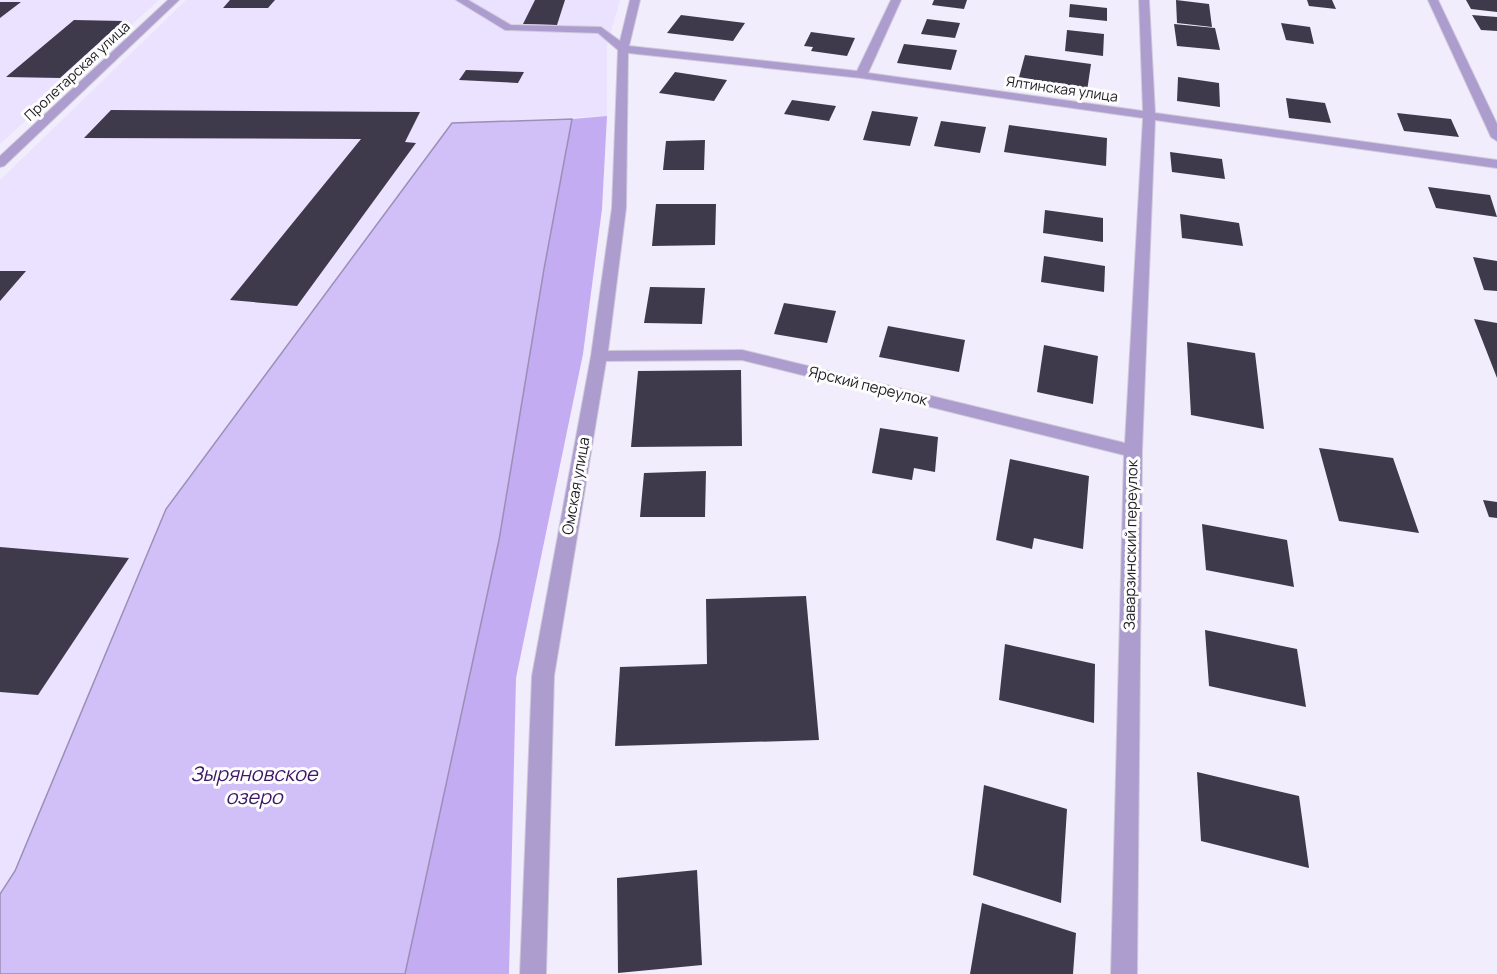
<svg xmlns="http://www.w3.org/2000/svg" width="1497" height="974" font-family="Manrope,sans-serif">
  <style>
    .built { fill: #eae2fe }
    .forest { fill: #c4acf2 }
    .water { fill: #d1bff7; stroke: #9b8eb7; stroke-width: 1.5 }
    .building { fill: #3f3a4b }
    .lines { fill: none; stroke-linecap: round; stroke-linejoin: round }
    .minor-casing { stroke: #d0cbda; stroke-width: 2 }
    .minor { fill: #ad9dce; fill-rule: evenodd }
    .labels { text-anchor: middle; stroke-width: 6; stroke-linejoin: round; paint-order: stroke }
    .far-street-label { font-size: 14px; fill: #1d1b22; stroke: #fdfdfd }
    .street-label { font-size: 15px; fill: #1d1b22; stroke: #fdfdfd }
    .near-water-label { font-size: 20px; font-style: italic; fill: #3b1766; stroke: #fdfdfd }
  </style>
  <rect width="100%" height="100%" fill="#f2edfd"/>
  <!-- built -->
  <path class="built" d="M0,0h159l-159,144z
    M186,0h434l-13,46v70l-155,7 -437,748 -15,23v-714z"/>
  <!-- forest -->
  <path class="forest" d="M607,116l-5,93 -19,145 -67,324 -7,296h-104l94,-434 45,-271 28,-150z"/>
  <!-- water -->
  <path class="water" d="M572,119l-28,150 -45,271 -94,434h-405v-80l15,-23 151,-362 286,-386z"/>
  <!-- building -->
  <path class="building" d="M230,0h45l-7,8h-45z
    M535,0h30l-8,25 -34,-1z
    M934,0h33l-3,9 -32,-4z
    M1176,0l33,4 3,23 -35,-4z
    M1307,0h25l4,9 -27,-3z
    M1466,0h31v12l-26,-3z
    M0,2h21l-21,16z
    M1070,4l37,4v13l-38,-4z
    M681,15l64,8 -12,18 -66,-8z
    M1472,15l25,2v14l-16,-1z
    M927,19l33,4 -5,15 -34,-4z
    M74,20l49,1 -63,57 -54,-1z
    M1281,23l29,4 4,17 -28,-4z
    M1174,24l41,4 5,22 -43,-4z
    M1067,30l37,4 -1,22 -38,-5z
    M811,32l44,6 -8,18 -36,-5 2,-4 -9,-1z
    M904,44l53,6 -6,20 -54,-7z
    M1025,55l66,9 -4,27 -69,-10z
    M466,70l58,2 -6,11 -59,-3z
    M675,72l52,8 -13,21 -55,-8z
    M1178,77l41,6 1,24 -43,-6z
    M1286,98l39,5 6,20 -42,-5z
    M792,100l44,6 -7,15 -45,-7z
    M111,110l309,2 -15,30 11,1 -119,163 -67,-6 131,-161 -277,-1z
    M872,111l46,6 -8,29 -47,-6z
    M1397,113l54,6 8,18 -55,-6z
    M941,121l45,6 -6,26 -46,-7z
    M1009,125l98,13 -1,28 -102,-14z
    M705,140l-1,30h-41l3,-29z
    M1170,152l52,7 3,20 -53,-7z
    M1428,187l62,8 7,22 -61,-9z
    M656,204h60l-1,41 -63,1z
    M1045,210l58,8v24l-60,-9z
    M1180,214l59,9 4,23 -61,-8z
    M1044,256l61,10 -1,26 -63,-10z
    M1473,257l24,4v30l-13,-1z
    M0,271h26l-26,30z
    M650,287l55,1 -3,36 -58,-1z
    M784,303l52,8 -9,32 -53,-9z
    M1474,319l23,4v55z
    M888,326l77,14 -6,32 -80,-15z
    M1187,342l68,11 9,76 -73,-14z
    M1044,345l54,11 -5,48 -56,-12z
    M741,370l1,76 -111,1 7,-76z
    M880,428l58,9 -3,35 -21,-4 -2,12 -40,-7z
    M1319,448l74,10 26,75 -80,-12z
    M1010,459l79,17 -6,73 -49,-11 -2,11 -36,-9z
    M706,471l-1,46h-65l4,-44z
    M1483,500l14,2v16l-8,-1z
    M1202,524l85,16 7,47 -88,-17z
    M0,547l129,11 -91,137 -38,-3z
    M806,596l13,144 -204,6 5,-79 87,-3 -1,-65z
    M1205,630l92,19 9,58 -97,-21z
    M1005,644l90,20 -1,59 -95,-23z
    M1197,772l102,24 10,72 -108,-27z
    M984,785l83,24 -6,94 -88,-28z
    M697,870l5,95 -84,8 -1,-95z
    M982,903l94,30 -3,41h-103z"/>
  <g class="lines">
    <defs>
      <path id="minor" d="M168,0h11l-175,166 -4,1v-11z
        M456,0h12l43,25 90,2 19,14 10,-41h10l-11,46 228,25 34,-71h10l-33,73 275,38 -4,-111h10l6,113 342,47v8l-342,-48 -13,331 -5,523h-26l13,-519 -382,-95 -136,1 -52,315 -8,298h-26l12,-298 59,-320 21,-148 6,-158 -20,-17 -93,-3zM628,53l233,25 282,40 -18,325 -383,-93 -134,1 18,-143z
        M1428,0h10l59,124v17l-6,-4z"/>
    </defs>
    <!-- minor casing -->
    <use href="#minor" class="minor-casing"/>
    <!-- minor -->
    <use href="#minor" class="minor"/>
  </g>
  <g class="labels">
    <!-- far-street labels -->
    <g class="far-street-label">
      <text transform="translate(77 71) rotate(-43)" y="5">Пролетарская улица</text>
      <text transform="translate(1062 89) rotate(8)" y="5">Ялтинская улица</text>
    </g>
    <!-- street labels -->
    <g class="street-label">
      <text transform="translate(868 386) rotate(14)" y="5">Ярский переулок</text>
      <text transform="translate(576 486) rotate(-80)" y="5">Омская улица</text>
      <text transform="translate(1131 545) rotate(-89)" y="5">Заварзинский переулок</text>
    </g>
    <!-- near-water labels -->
    <g class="near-water-label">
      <text x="254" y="781">Зыряновское<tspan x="254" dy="23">озеро</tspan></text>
    </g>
  </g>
</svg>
